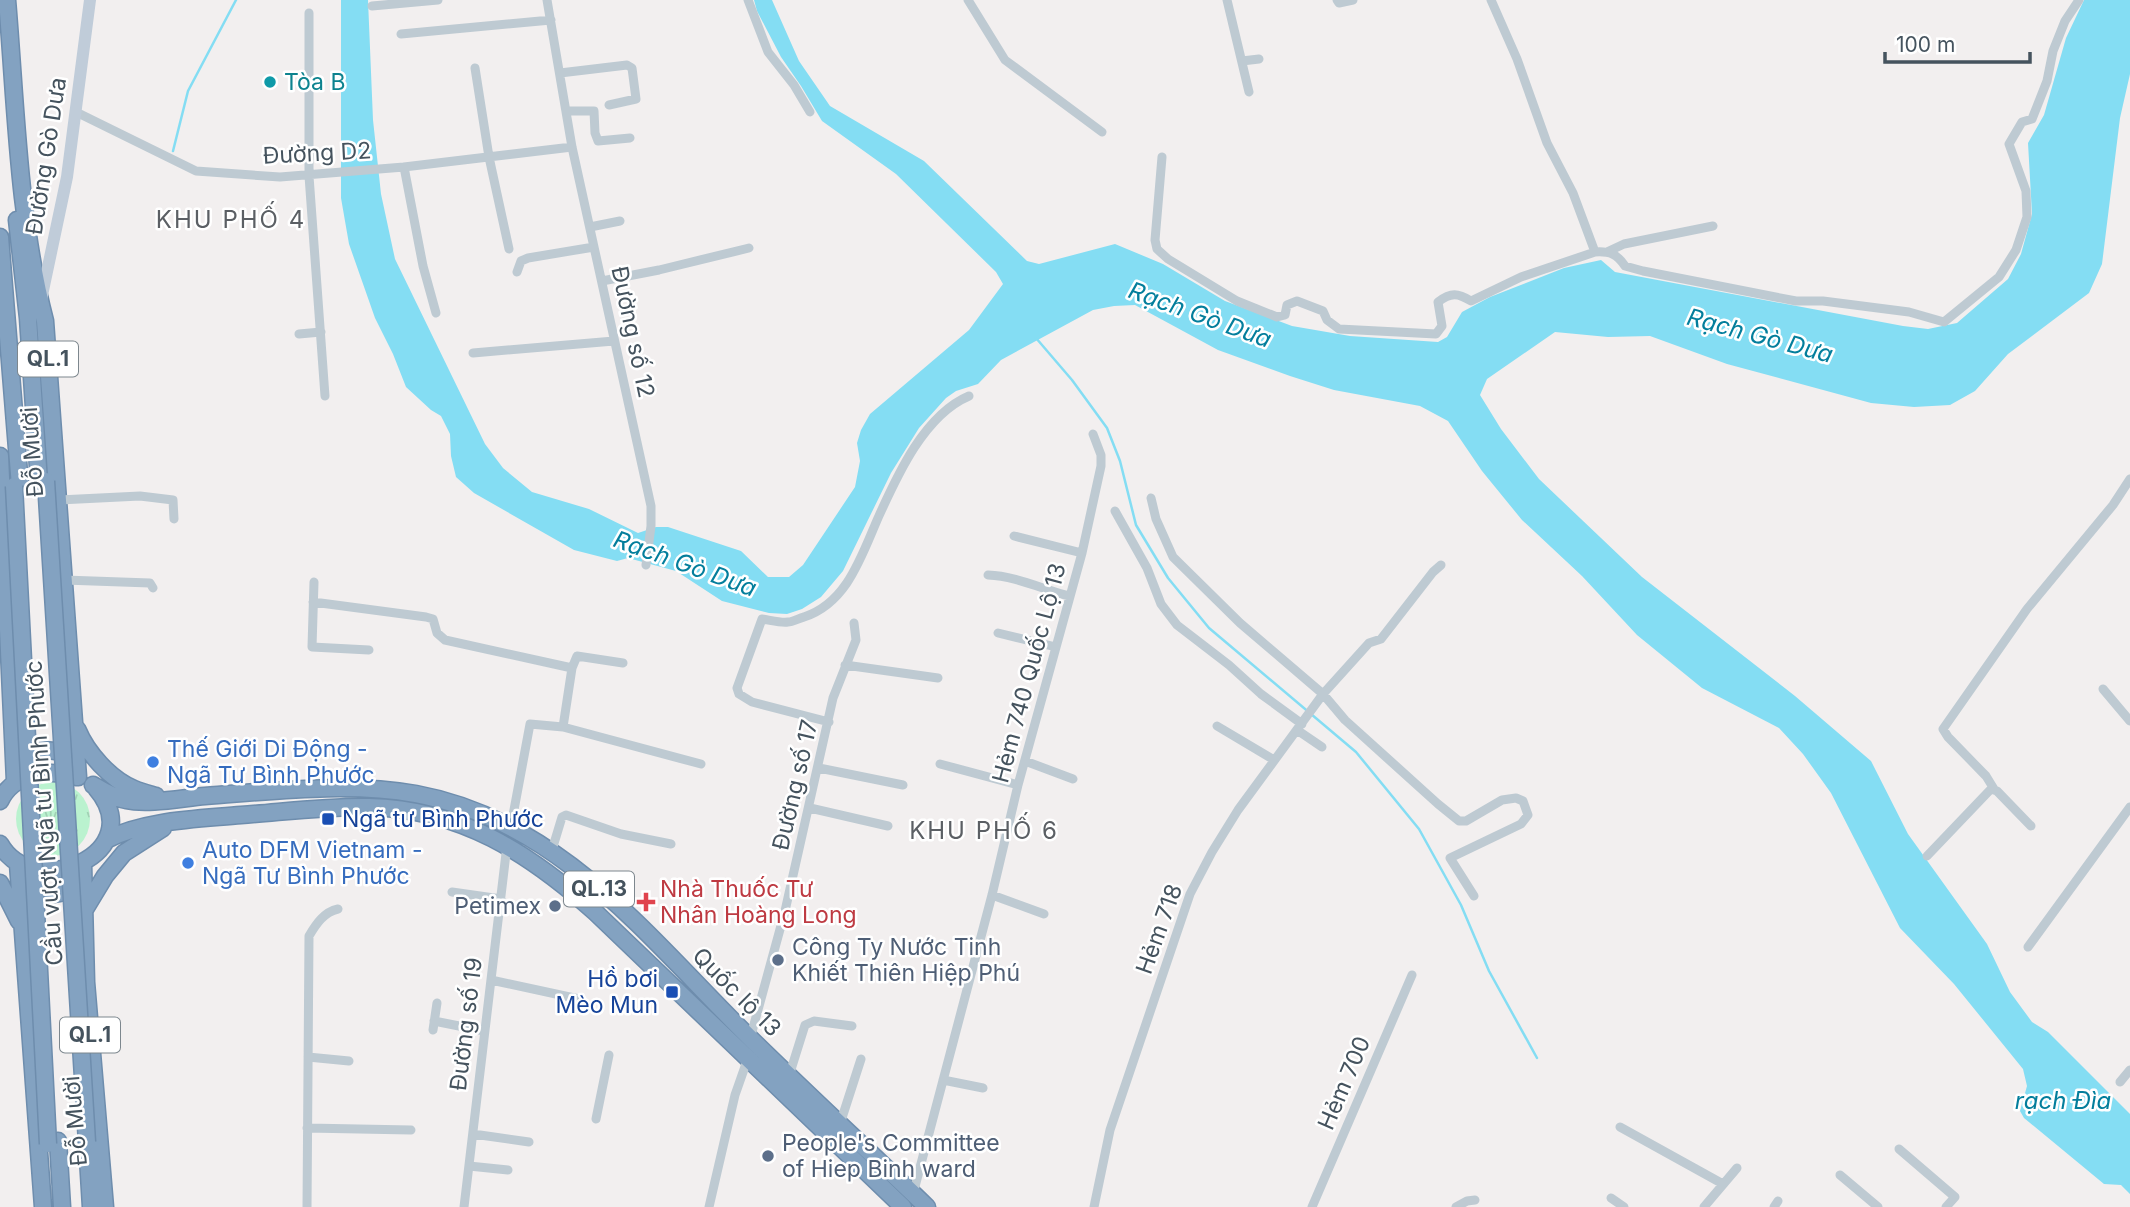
<svg xmlns="http://www.w3.org/2000/svg" width="2130" height="1207" font-family="Inter,sans-serif">
  <style>
    .grass { fill: url(#grass-tufts) }
    .water { fill: #84ddf3 }
    .lines { fill: none; stroke-linecap: round; stroke-linejoin: round }
    .stream { stroke: #84ddf3; stroke-width: 2.5 }
    .highway-casing { stroke: #6e8dad; stroke-width: 19 }
    .street { stroke: #becad2; stroke-width: 9 }
    .secondary { stroke: #c0ccd9; stroke-width: 12 }
    .highway { stroke: #83a2c1; stroke-width: 16 }
    .highway-bridge-casing { stroke: #6e8dad; stroke-width: 19; stroke-linecap: butt }
    .highway-bridge { stroke: #83a2c1; stroke-width: 16 }
    .culture-dot { fill: #0f9aa8; stroke: #fff; stroke-width: 2.5 }
    .shop-dot { fill: #3f7fe0; stroke: #fff; stroke-width: 2.5 }
    .transit-dot { fill: #1a4fb4; stroke: #fff; stroke-width: 2.5 }
    .health-dot { fill: #e0444e; stroke: #fff; stroke-width: 2.5 }
    .service-dot { fill: #5c6f8a; stroke: #fff; stroke-width: 2.5 }
    .labels { text-anchor: middle; stroke-width: 5; stroke-linejoin: round; paint-order: stroke }
    .shield { fill: #fff; stroke: #7d878e; stroke-width: 2 }
    .shield-label { font-size: 21px; font-weight: bold; fill: #45535e }
    .culture-label { font-size: 23px; fill: #0d838f; stroke: #fff; text-anchor: start }
    .street-label { font-size: 23px; fill: #45535e; stroke: #fff }
    .shop-label { font-size: 23px; fill: #366cbe; stroke: #fff; text-anchor: start }
    .transit-label { font-size: 23px; fill: #164399; stroke: #fff; text-anchor: start }
    .health-label { font-size: 23px; fill: #be3a42; stroke: #fff; text-anchor: start }
    .service-label { font-size: 23px; fill: #4e5e75; stroke: #fff; text-anchor: start }
    .neighbourhood-label { font-size: 24px; letter-spacing: 2px; fill: #5b5f64; stroke: #fff }
    .water-label { font-size: 24px; font-style: italic; fill: #037e9c; stroke: #fff }
  </style>
  <defs>
    <pattern id="grass-tufts" width="24" height="20" patternUnits="userSpaceOnUse" patternTransform="scale(1.75)"><rect width="24" height="20" fill="#baf2cf"/><path d="M3 7l-1-3M5 7V3M7 7l1-3M15 17l-1-3M17 17v-4M19 17l1-3" fill="none" stroke="#a1d1b4"/></pattern>
  </defs>
  <rect width="100%" height="100%" fill="#f2efef"/>
  <!-- grass -->
  <path class="grass" d="M16 819a37 37 0 1 1 74 0a37 37 0 1 1-74 0Z"/>
  <!-- water -->
  <path class="water" d="M341,0h27l5,120 8,74 14,65 90,185 18,24 29,24 57,17 49,24 18,-6h12l73,24 27,26h21l14,-12 52,-78 5,-26 -3,-18 4,-13 9,-16 99,-84 34,-46 -7,-12 -100,-98 -74,-53 -21,-35 -20,-29 -24,-46 -3,-11h18l27,61 31,45 94,55 103,100 12,3 76,-20 48,20 62,37 67,25 58,10 88,6 9,-5 15,-25 28,-15 74,-29 37,-8 14,12 288,54 25,3 29,-6 51,-44 13,-25 11,-40 -4,-71 16,-28 22,-77 18,-38h46v74l-10,44 -18,146 -13,29 -81,61 -33,37 -25,14 -36,2 -43,-4 -144,-39 -77,-28 -42,1 -53,-5 -68,47 -7,16 21,34 38,50 103,98 153,119 76,65 37,73 79,110 23,48 22,30 16,10 82,82v80l-9,-9 -17,-1 -80,-66 -4,-7 7,-25 -4,-17 -69,-85 -54,-56 -69,-135 -28,-39 -24,-26 -77,-40 -65,-53 -55,-59 -60,-56 -40,-49 -34,-50 -28,-15 -86,-16 -44,-14 -72,-26 -83,-45 -21,1 -21,4 -92,50 -23,24 -22,7 -10,7 -27,30 -28,45 -48,98 -22,26 -19,12 -15,5 -18,-1 -47,-12 -46,-30 -48,-13 -11,3 -43,-11 -100,-57 -18,-16 -5,-21 -1,-22 -9,-18 -10,-6 -25,-23 -13,-33 -18,-36 -26,-74 -8,-46z"/>
  <g class="lines">
    <!-- stream -->
    <path class="stream" d="M173,151l15,-60 48,-91
      M1036,338l36,42 35,48 13,33 16,64 32,53 41,50 147,124 63,77 42,76 28,66 48,87"/>
    <defs>
      <path id="highway" d="M7,0c9,106 11,217 38,321l33,456
        M17,220l11,98 11,164
        M0,237l20,249
        M0,456l15,325
        M77,729c10,24 33,50 57,60 7,3 15,5 22,7
        M18,759c18,-12 36,-10 55,-3
        M93,785c10,6 21,13 33,15 22,5 56,-2 79,-4 69,-5 143,-14 211,-2 146,27 235,147 335,245 58,57 118,112 176,168
        M0,801c14,-29 49,-32 77,-24
        M106,840c38,-20 93,-21 135,-25 42,-3 86,-9 128,-8 92,2 160,46 226,105l308,295
        M0,844c33,59 152,9 96,-56
        M83,863l3,119 19,225
        M18,864l25,343
        M0,883l19,38
        M23,894c19,2 43,2 58,-11
        M85,909l20,-33 19,-23 39,-25
        M58,1141l4,66
        M87,1142l4,65"/>
    </defs>
    <!-- highway casing -->
    <use href="#highway" class="highway-casing"/>
    <!-- street -->
    <path class="street" d="M547,0l25,147 79,359v20l-5,39
      M748,0l20,52 26,33 16,27
      M968,0l37,60 97,72
      M1227,0l22,92
      M1337,0l2,3 14,-3
      M372,6l66,-6
      M309,13v163l16,220
      M401,34l150,-14
      M1242,61l17,-2
      M475,68l14,89 20,92
      M560,73l67,-8 5,3 4,31 -27,6
      M566,111h28l1,22 3,8 32,-3
      M76,112l120,59 84,6 124,-10 168,-20
      M1162,157l-7,83 2,9 11,10 69,42 40,16 8,-2 2,-10 10,-4 26,10 4,9 12,9 97,5 6,-8 -4,-24c13,-10 20,-9 33,-1l50,-24 74,-25 -22,-59 -26,-50 -30,-84 -26,-59
      M404,167l19,99 13,47
      M590,227l30,-6
      M1609,251l15,-7 89,-18
      M1595,252c15,-1 22,2 30,14l18,5 153,30h27l86,11 35,10 55,-45 17,-27 11,-33 -1,-26 -17,-47 13,-22 10,-3 15,-38 6,-30 12,-30 14,-21
      M517,272l4,-11 7,-3 66,-11
      M602,281l57,-11 90,-22
      M299,334l22,-2
      M473,353l141,-12
      M1151,498l5,21 17,38 67,66 83,71 22,26 93,84 21,17h7l36,-21 14,-2 7,3 5,14 -7,9 -71,34 24,38
      M59,500l81,-4 33,4 1,19
      M1115,511l32,57 14,36 16,21 52,40 32,29 41,30
      M1014,536l68,17
      M988,575c28,1 54,14 81,21
      M64,580l86,3 3,5
      M314,582l-2,65 57,3
      M313,602l113,15 7,2 4,14 8,7 127,28
      M998,633l58,14
      M845,665l93,13
      M2103,689l27,32
      M829,722l-77,-20 -13,-8 -2,-6 25,-69c8,1 18,4 26,3 5,0 11,-4 16,-5 43,-14 57,-60 74,-99 19,-42 46,-103 91,-122
      M1217,726l57,34
      M563,727l9,-59 5,-12 46,7
      M1297,730l25,17
      M1025,761l48,18
      M940,764l78,21
      M819,768l84,17
      M1994,789l-8,-13 -38,-39 -5,-8 84,-120 86,-104 17,-26
      M810,808l78,18
      M511,826l19,-102 33,3 138,37
      M552,850l10,-33 4,-2 55,19 50,10
      M1927,856l64,-67 6,2 34,35
      M452,892l49,7
      M992,895l52,19
      M2028,947l102,-140
      M491,980l88,19
      M434,1021l50,10
      M433,1030l4,-27
      M750,1039l35,-128 48,-213 23,-58 -2,-17
      M308,1057l41,4
      M789,1076l16,-51 9,-4 38,5
      M943,1080l40,8
      M2120,1082l10,-12
      M596,1119l13,-64
      M840,1124l21,-65
      M1620,1127l103,57
      M307,1128l104,2
      M473,1134l56,8
      M1899,1149l56,48 -9,10
      M469,1166l39,4
      M1840,1175l38,32
      M913,1194l79,-299 26,-110 64,-232 19,-87v-11l-8,-21
      M1611,1198l13,9
      M307,1207l2,-271c7,-12 15,-24 29,-27
      M464,1207l43,-362
      M709,1207l26,-112 13,-37
      M1094,1207l16,-77 80,-236 22,-42 26,-42 85,-116 46,-51 12,-4 52,-67 8,-7
      M1312,1207l100,-232
      M1456,1207l11,-6 8,-1
      M1704,1207l33,-39
      M1774,1207l4,-6"/>
    <!-- secondary -->
    <path class="secondary" d="M41,300l26,-123 23,-177"/>
    <!-- highway -->
    <use href="#highway" class="highway"/>
    <defs>
      <path id="highway-bridge" d="M46,481l41,661
        M14,486l34,658"/>
    </defs>
    <!-- highway-bridge casing -->
    <use href="#highway-bridge" class="highway-bridge-casing"/>
    <!-- highway-bridge -->
    <use href="#highway-bridge" class="highway-bridge"/>
  </g>
  <!-- markers -->
  <circle class="culture-dot" cx="270" cy="82" r="7"/>
  <g class="shop-dot">
    <circle cx="153" cy="762" r="7"/>
    <circle cx="188" cy="863" r="7"/>
  </g>
  <g class="transit-dot">
    <rect x="321" y="812" width="14" height="14" rx="3.5"/>
    <rect x="665" y="985" width="14" height="14" rx="3.5"/>
  </g>
  <path class="health-dot" d="M642.5 891.5h7v7h7v7h-7v7h-7v-7h-7v-7h7z"/>
  <g class="service-dot">
    <circle cx="555" cy="906" r="7"/>
    <circle cx="778" cy="960" r="7"/>
    <circle cx="768" cy="1156" r="7"/>
  </g>
  <g class="labels">
    <!-- shield labels -->
    <g class="shield">
      <rect x="18" y="341.5" width="60" height="35" rx="5"/>
      <rect x="564" y="871.5" width="70" height="35" rx="5"/>
      <rect x="60" y="1017.5" width="60" height="35" rx="5"/>
    </g>
    <g class="shield-label">
      <text x="48" y="366">QL.1</text>
      <text x="599" y="896">QL.13</text>
      <text x="90" y="1042">QL.1</text>
    </g>
    <!-- culture labels -->
    <g class="culture-label">
      <text x="284" y="90">Tòa B</text>
    </g>
    <!-- street labels -->
    <g class="street-label">
      <text transform="translate(317 153) rotate(-3)" y="8">Đường D2</text>
      <text transform="translate(46 156) rotate(-81)" y="8">Đường Gò Dưa</text>
      <text transform="translate(633 332) rotate(78)" y="8">Đường số 12</text>
      <text transform="translate(32 452) rotate(-94)" y="8">Đỗ Mười</text>
      <text transform="translate(1029 673) rotate(-75)" y="8">Hẻm 740 Quốc Lộ 13</text>
      <text transform="translate(795 785) rotate(-77)" y="8">Đường số 17</text>
      <text transform="translate(44 813) rotate(-94)" y="8">Cầu vượt Ngã tư Bình Phước</text>
      <text transform="translate(1159 929) rotate(-70)" y="8">Hẻm 718</text>
      <text transform="translate(737 992) rotate(45)" y="8">Quốc lộ 13</text>
      <text transform="translate(466 1024) rotate(-83)" y="8">Đường số 19</text>
      <text transform="translate(1344 1083) rotate(-67)" y="8">Hẻm 700</text>
      <text transform="translate(75 1121) rotate(-95)" y="8">Đỗ Mười</text>
    </g>
    <!-- shop labels -->
    <g class="shop-label">
      <text x="167" y="757">Thế Giới Di Động -<tspan x="167" dy="26">Ngã Tư Bình Phước</tspan></text>
      <text x="202" y="858">Auto DFM Vietnam -<tspan x="202" dy="26">Ngã Tư Bình Phước</tspan></text>
    </g>
    <!-- transit labels -->
    <g class="transit-label">
      <text x="342" y="827">Ngã tư Bình Phước</text>
      <text x="658" y="987" text-anchor="end">Hồ bơi<tspan x="658" dy="26">Mèo Mun</tspan></text>
    </g>
    <!-- health labels -->
    <g class="health-label">
      <text x="660" y="897">Nhà Thuốc Tư<tspan x="660" dy="26">Nhân Hoàng Long</tspan></text>
    </g>
    <!-- service labels -->
    <g class="service-label">
      <text x="541" y="914" text-anchor="end">Petimex</text>
      <text x="792" y="955">Công Ty Nước Tinh<tspan x="792" dy="26">Khiết Thiên Hiệp Phú</tspan></text>
      <text x="782" y="1151">People's Committee<tspan x="782" dy="26">of Hiep Binh ward</tspan></text>
    </g>
    <!-- neighbourhood labels -->
    <g class="neighbourhood-label">
      <text x="231" y="228">KHU PHỐ 4</text>
      <text x="984" y="839">KHU PHỐ 6</text>
    </g>
    <!-- water labels -->
    <g class="water-label">
      <text transform="translate(1200 315) rotate(20)" y="8">Rạch Gò Dưa</text>
      <text transform="translate(1760 336) rotate(15)" y="8">Rạch Gò Dưa</text>
      <text transform="translate(685 564) rotate(20)" y="8">Rạch Gò Dưa</text>
      <text x="2063" y="1109">rạch Đìa</text>
    </g>
  </g>
  <!-- scale -->
  <path d="M1885 52v10h145v-10" fill="none" stroke="#45535e" stroke-width="3.5"/>
  <text x="1896" y="52" font-size="21" fill="#45535e" stroke="#ffffff" stroke-width="5" paint-order="stroke">100 m</text>
</svg>
